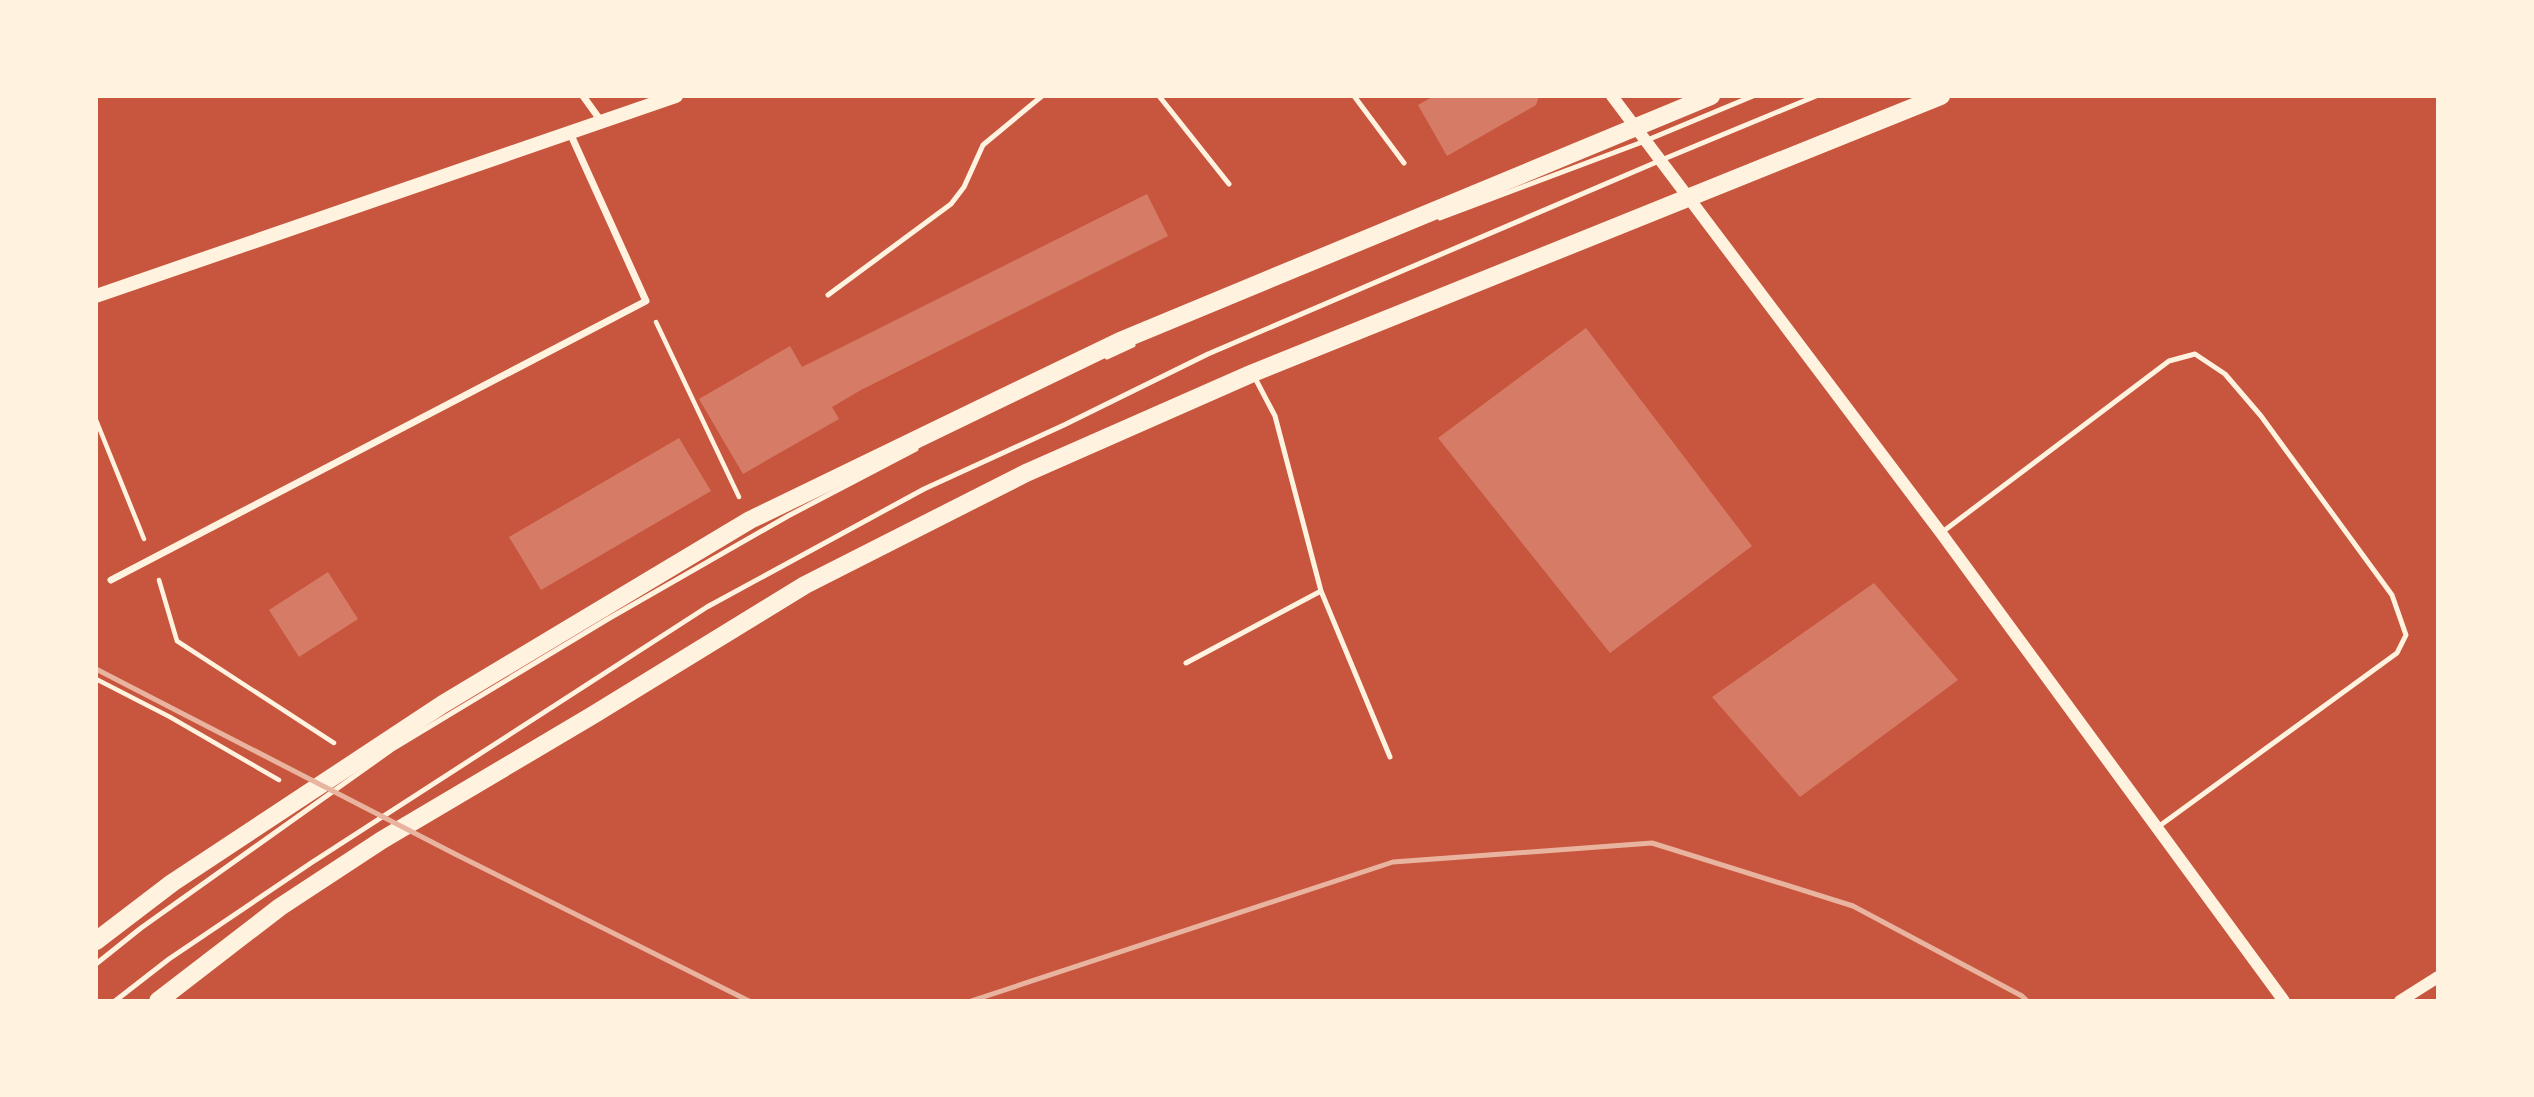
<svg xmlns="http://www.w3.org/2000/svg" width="2534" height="1097" font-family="'Source Sans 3',sans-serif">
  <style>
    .building { fill: #d67c66 }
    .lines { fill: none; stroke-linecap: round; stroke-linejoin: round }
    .path { stroke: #fff3e0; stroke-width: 4.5 }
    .service { stroke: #fff3e0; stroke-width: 5 }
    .minor { stroke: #fff3e0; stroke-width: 7 }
    .tertiary { stroke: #fff3e0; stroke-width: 12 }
    .secondary { stroke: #fff3e0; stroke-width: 14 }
    .primary { stroke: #fff3e0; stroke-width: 18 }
    .rail { stroke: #e9b49f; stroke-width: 5 }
  </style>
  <rect width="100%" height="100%" fill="#c8553d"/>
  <!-- building -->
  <path class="building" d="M1434,96h105l-3,9 -89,51 -29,-51z
    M1147,194l21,42 -307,154 -29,17 7,12 -96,55 -44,-75 91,-53 12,21z
    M1586,328l166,218 -142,107 -172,-215z
    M679,438l32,53 -170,99 -32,-53z
    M328,572l30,47 -59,38 -30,-47z
    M1874,583l84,97 -158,117 -88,-100z"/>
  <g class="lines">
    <!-- path -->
    <path class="path" d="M656,322l83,175
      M96,420l48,119
      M159,580l18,61 157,102
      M96,679l74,38 109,63"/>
    <!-- service -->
    <path class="service" d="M1159,96l70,88
      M1354,96l50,67
      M1440,218l205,-77 108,-45
      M828,295l123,-91 13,-17 19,-42 59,-49
      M1107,357l26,-12
      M1941,533l228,-172 26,-7 30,20 36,42 131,179 14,40 -9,18 -239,174
      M1321,591l69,166
      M1186,663l135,-72 -46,-175 -21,-40
      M96,964l45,-36 253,-180 214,-129 180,-103 128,-67
      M115,1001l54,-42 142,-96 396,-256 217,-118 140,-64 144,-71 451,-193 157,-65"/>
    <!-- minor -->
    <path class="minor" d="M583,96l18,25
      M111,580l535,-279 -76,-168"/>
    <!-- tertiary -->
    <path class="tertiary" d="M1612,96l329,437 343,468
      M2400,1001l38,-24"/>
    <!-- secondary -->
    <path class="secondary" d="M96,296l580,-200"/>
    <!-- primary -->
    <path class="primary" d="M96,941l76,-58 271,-179 307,-184 370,-179 591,-245
      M158,1001l122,-94 102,-67 211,-125 212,-130 221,-112 227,-100 688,-277"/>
    <!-- rail -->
    <path class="rail" d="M96,669l361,186 292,146
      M971,1001l422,-139 259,-19 201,63 169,90 5,5"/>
  </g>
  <!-- border -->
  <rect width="2534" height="1097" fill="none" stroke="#fff3e0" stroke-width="196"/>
</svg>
